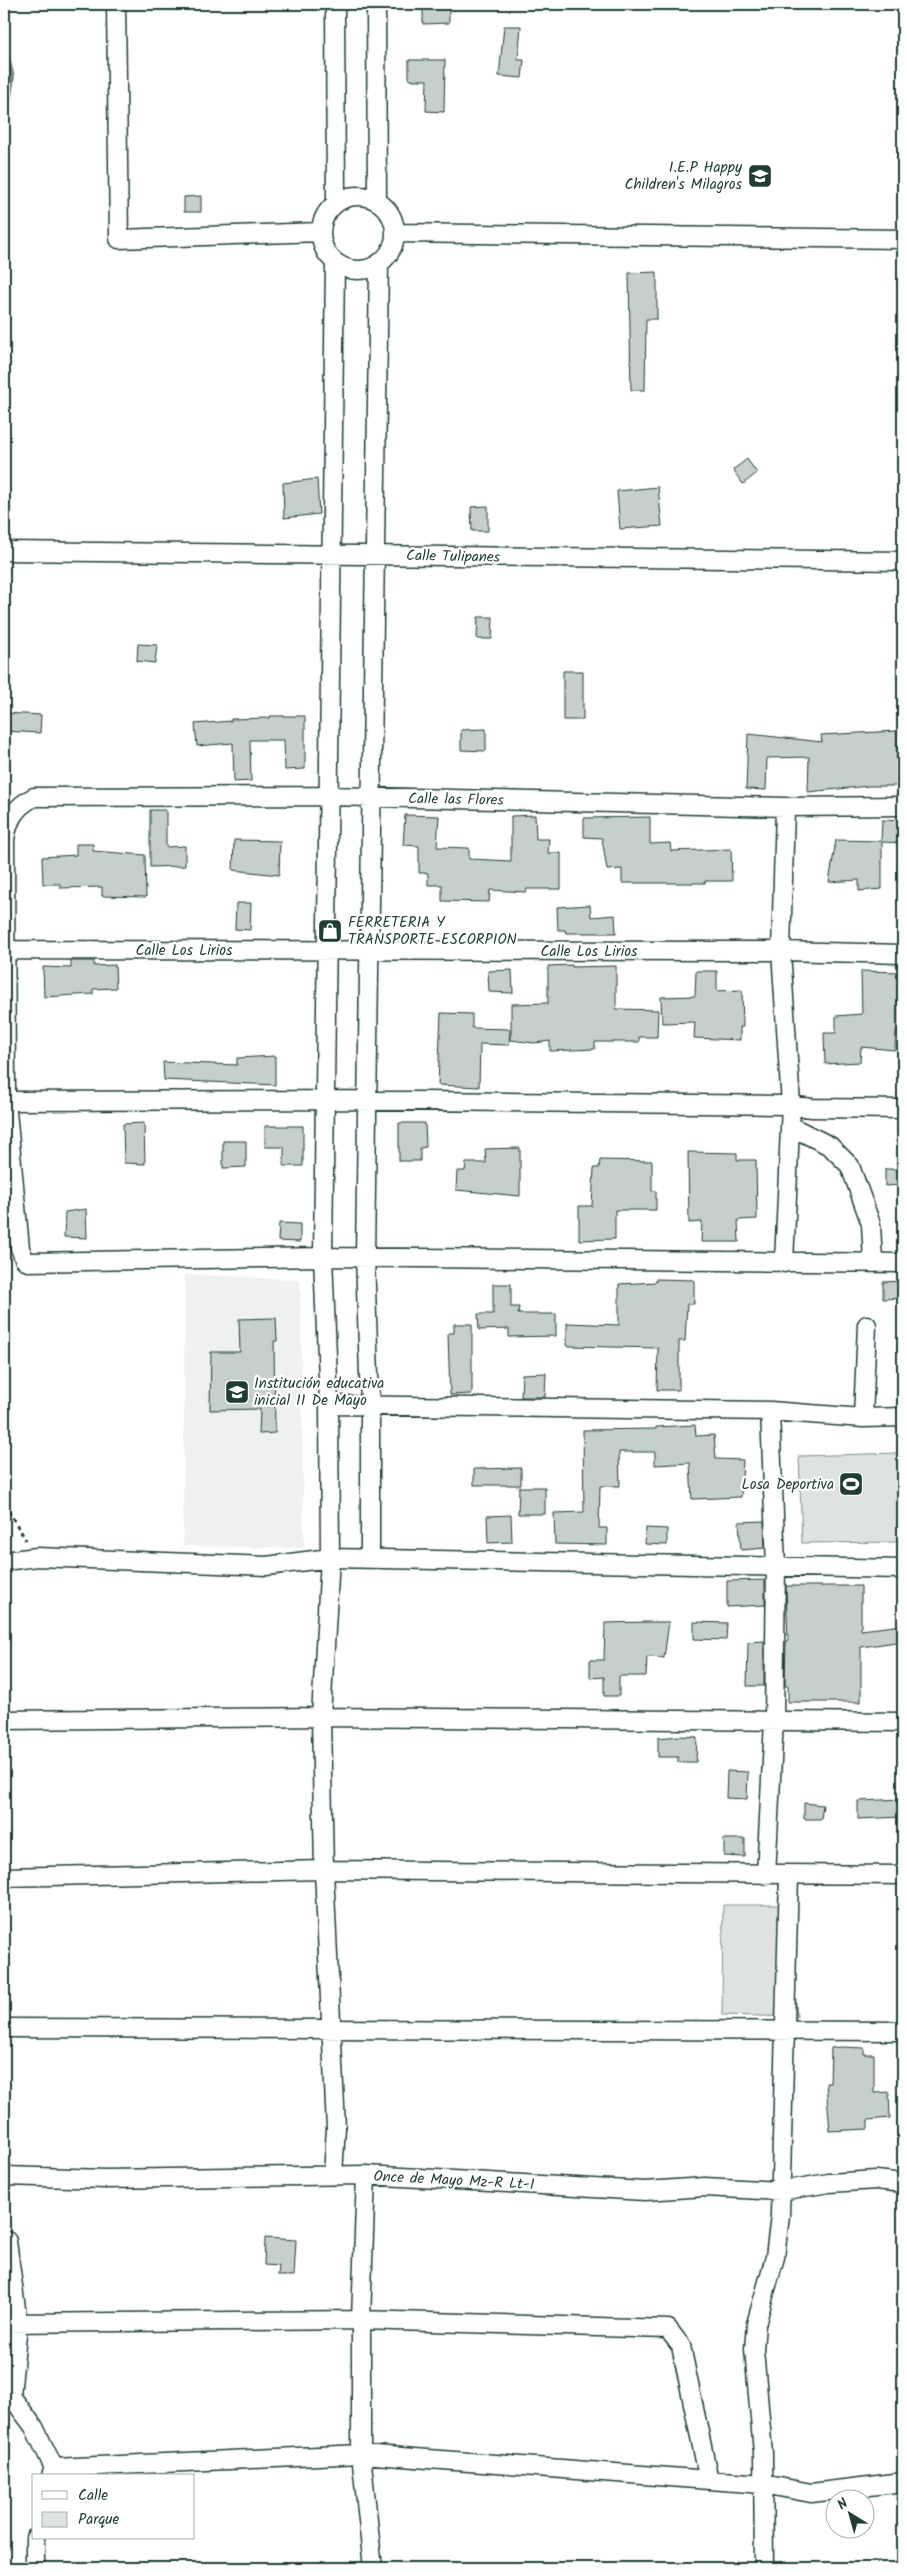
<svg xmlns="http://www.w3.org/2000/svg" width="907" height="2572" font-family="Kalam,sans-serif">
  <style>
    .built { fill: #eef1f0 }
    .green { fill: #dee3e2; stroke: #7e908b }
    .lines { fill: none; stroke-linecap: round; stroke-linejoin: round }
    .stream { stroke: #758883; stroke-width: 6 }
    .building { fill: #c7cfcc; stroke: #1f3d34 }
    .minor-casing { stroke: #1f3d34; stroke-width: 21 }
    .path { stroke: #1f3d34; stroke-width: 3; stroke-dasharray: 4 4; stroke-linecap: butt }
    .minor { stroke: #fff; stroke-width: 18 }
    .labels { text-anchor: middle; stroke-width: 4.5; stroke-linejoin: round; paint-order: stroke }
    .poi-label { font-size: 15px; fill: #1f3d34; stroke: #fff; text-anchor: end }
    .street-label { font-size: 15px; fill: #1f3d34; stroke: #fff }
  </style>
  <rect width="100%" height="100%" fill="#fff"/>
  <filter id="ink" filterUnits="userSpaceOnUse"><feTurbulence type="fractalNoise" baseFrequency=".02" numOctaves="2"/><feDisplacementMap in="SourceGraphic" scale="10" xChannelSelector="R" yChannelSelector="G"/><feConvolveMatrix kernelMatrix="1 2 1 2 8 2 1 2 1" color-interpolation-filters="sRGB"/></filter>
  <g filter="url(#ink)">
    <!-- built -->
    <path class="built" d="M185,1274l115,6 4,268 -121,-2z"/>
    <!-- green -->
    <path class="green" d="M900,1453l3,89 -101,1 -3,-87z
      M723,1905h65l9,112 -75,-2z"/>
    <g class="lines">
      <!-- stream -->
      <path class="stream" d="M4,48l8,29 -8,51"/>
    </g>
    <!-- building -->
    <path class="building" d="M423,4h26v19l-26,1z
      M504,26h17l-3,34h6l-2,18 -23,-2z
      M409,60h36l-1,52 -18,-1 1,-31h-18z
      M201,196v16h-17v-15z
      M657,272v47h-11l-1,71h-14l-2,-117z
      M747,459l10,14 -14,11 -10,-14z
      M317,479l2,35 -35,4 -1,-35z
      M658,487l4,39 -42,3 -3,-38z
      M488,506v25h-16l-1,-24z
      M478,617h15l-1,22h-15z
      M138,644l19,1 -2,18 -18,-2z
      M563,671h20v49h-20z
      M5,713l36,2 -1,18 -36,-2z
      M270,716h35v53l-20,1 -1,-30h-34l1,41 -17,1 -1,-39 -36,3 -2,-22 36,-3v-2l39,-1z
      M486,729v22l-25,-1v-20z
      M897,731v28l6,1v26h-34l-61,6 1,-35 -42,1 -1,32 -20,-1 2,-55 74,8 -1,-7z
      M150,810h16v37l19,-1v20l-35,1z
      M405,815l34,1 -2,31 32,1v11l42,2v-45l24,-1 1,24h13l-1,14h13v36h-34l-1,3 -36,-2 -1,12 -47,-1v-16h-14v-12h-9v-27l-16,-1z
      M650,817v27l20,-1 1,8 60,-2 1,32h-27v2h-83v-14l-15,1 -5,-32 -18,-1v-19z
      M882,820l21,1v22l-21,-1v47l-23,2v-11l-30,2 7,-42 45,1z
      M234,840l46,1 -1,34 -46,-5z
      M76,844h17v7l52,4 1,42 -44,-1v-9l-42,1v-4h-17l-1,-27 34,-2z
      M236,903h15l-1,27 -15,-1z
      M590,905l1,12 24,-2 1,18h-50l-1,-3h-7l-1,-23z
      M71,961h23v5l21,-1 1,23 -23,1v5l-49,3 -1,-30 28,1z
      M572,965v2l44,-1v43l42,1 -1,27h-18v5h-44v7l-45,2v-10l-16,2 -23,-3v-36l37,-1v-37z
      M512,970l1,23 -24,-1 -1,-21z
      M696,971h21v20l25,-1 1,37h-3v13l-46,-2 1,-16 -33,1 -1,-26 34,-1z
      M861,971l42,1v59h-7l-1,19 -34,-3 -1,15 -35,2 -1,-31h12v-17l26,-2z
      M441,1013l31,1v14l38,1 -1,16 -29,-1 -1,43 -41,-2z
      M275,1056v29l-111,-5 -1,-18 74,3v-7z
      M144,1123l1,41 -21,-1 -1,-39z
      M399,1123h26l1,24 -6,1v13h-21z
      M265,1126h38v40h-19v-19h-19z
      M223,1141h23v26l-23,1z
      M520,1148v48l-64,-6 1,-19h8l1,-8h20l-1,-14z
      M688,1152l49,1v7h19l1,59 -19,1 1,22h-38l1,-20 -13,1z
      M600,1160l52,1v30h4v19h-41v29l-36,1v-34h13l2,-38h5z
      M885,1169h18v16l-18,1z
      M86,1209l1,29 -23,-1 1,-25z
      M279,1223l21,1v18l-22,-1z
      M656,1279l38,1v24h-7l-2,37h-6v49h-22l1,-42 -91,-2v-23l52,2v-41l37,-2z
      M903,1281v17l-20,1v-17z
      M493,1284h18v23h8l-1,7h38v22l-47,1v-8l-30,1 -1,-16h15z
      M276,1318l1,23h-3l1,92 -16,1 1,-25 -50,1 1,-58h29l-1,-33z
      M454,1324h18v70l-22,1 -2,-62h6z
      M546,1373l-1,24h-24l1,-23z
      M695,1425l1,11 18,-1 2,24 27,1 -2,37 -49,2 -2,-36 -35,2v-13h-36l1,34h-20l-1,42h8v17l-52,-1 -1,-31 30,-1 -1,-82 73,-1v-2z
      M521,1468v17h-47v-16z
      M519,1487h26v27h-27z
      M511,1515l1,27 -24,1 -1,-27z
      M764,1521l1,27 -24,2 -2,-28z
      M646,1528l21,1v16l-22,-1z
      M765,1580v25l-38,2v-26z
      M786,1586h75v44l42,-5v16l-42,6v55h-73v-16h-3l1,-45h2z
      M648,1622h21l-5,36 -17,-1 -1,19h-27v20h-15v-19l-14,1v-18h14l1,-37z
      M694,1622l33,1 -1,17 -32,-1z
      M764,1641v45h-17l1,-44z
      M679,1736l18,1 -1,25h-18v-5h-20v-19z
      M727,1771l21,1 -1,27 -21,-1z
      M903,1799v18l-45,2v-18z
      M804,1803l19,2 -2,14h-17z
      M724,1839h21v18l-21,-1z
      M842,2047l22,1v6h10v39l15,-1 1,26 -22,2v9l-38,2 -4,-48h4l1,-35z
      M265,2238l31,2 -2,36h-16l1,-10 -15,-1z"/>
    <g class="lines">
      <defs>
        <path id="minor" d="M116,4l3,235 201,-7
          M335,4l1,198
          M376,4l1,197
          M321 233a37 37 0 1 1 74 0a37 37 0 1 1-74 0Z
          M395,233l508,6
          M4,551l899,10
          M903,806l-118,1 -457,-11 -294,1c-19,10 -26,22 -29,43l1,261 14,147 4,11 4,3 295,-5 580,6
          M5,950l776,1 122,3
          M6,1101l320,-1 462,5 24,3 91,1
          M790,1126l40,20 20,20 21,58 2,39
          M784,1263l7,-158 -10,-154 4,-144
          M329,1405l441,6 93,7 40,-1
          M863,1418l4,-93
          M370,1559v-154l-5,-148 14,-994
          M4,1561l33,-4 229,9 64,-8 573,11
          M4,1720l317,-3 582,5
          M766,1875l8,-154 2,-154 -6,-156
          M4,1877l320,-7 579,5
          M4,2028l899,3
          M333,2174l3,-46 -12,-258 -3,-153 9,-159 -1,-153 -6,-148 12,-994
          M366,2175l-5,145v134l12,114
          M4,2176l102,3 260,-4 279,16 60,-4 75,4 49,-8 47,-3 27,3
          M7,2241l11,83 -7,72 23,31 20,41 -3,8
          M4,2323l357,-3 307,9 13,17 28,134
          M54,2468l307,-14 402,30 48,9 92,-11
          M35,2568v-30
          M764,2568l-1,-115 -9,-104 2,-25 19,-67 5,-42 9,-340"/>
      </defs>
      <!-- minor casing -->
      <use href="#minor" class="minor-casing"/>
      <!-- path -->
      <path class="path" d="M4,1504l22,36"/>
      <!-- minor -->
      <use href="#minor" class="minor"/>
    </g>
  </g>
  <!-- icons -->
  <defs>
    <symbol id="school-square" viewBox="-11 -11 22 22"><rect x="-9" y="-9" width="18" height="18" rx="4" fill="#1f3d34" stroke="#fff"/><path d="M0-5L7-2L0 1L-7-2ZM-4 1L0 2.5L4 1V4Q0 6-4 4Z" fill="#fff"/></symbol>
    <symbol id="shop-square" viewBox="-11 -11 22 22"><rect x="-9" y="-9" width="18" height="18" rx="4" fill="#1f3d34" stroke="#fff"/><path d="M-5-2.5h2.3a2.7 3.5 0 0 1 5.4 0H5L5.5 6h-11ZM-1.5-2.5h3a1.5 2.3 0 0 0-3 0Z" fill="#fff"/></symbol>
    <symbol id="stadium-square" viewBox="-11 -11 22 22"><rect x="-9" y="-9" width="18" height="18" rx="4" fill="#1f3d34" stroke="#fff"/><path d="M0-5a6.5 5 0 1 0 0 10a6.5 5 0 1 0 0-10ZM-3.5-1.8h7v3.6h-7Z" fill="#fff"/></symbol>
  </defs>
  <g fill-rule="evenodd">
    <use href="#school-square" x="746" y="162" width="28" height="28"/>
    <use href="#shop-square" x="316" y="917" width="28" height="28"/>
    <use href="#school-square" x="223" y="1378" width="28" height="28"/>
    <use href="#stadium-square" x="837" y="1470" width="28" height="28"/>
  </g>
  <g class="labels">
    <!-- poi labels -->
    <g class="poi-label">
      <text x="742" y="172">I.E.P Happy<tspan x="742" dy="17">Children's Milagros</tspan></text>
      <text x="348" y="927" text-anchor="start">FERRETERIA Y<tspan x="348" dy="17">TRANSPORTE ESCORPION</tspan></text>
      <text x="254" y="1388" text-anchor="start">Institución educativa<tspan x="254" dy="17">inicial 11 De Mayo</tspan></text>
      <text x="834" y="1489">Losa Deportiva</text>
    </g>
    <!-- street labels -->
    <g class="street-label">
      <text transform="translate(453 556) rotate(1)" y="5">Calle Tulipanes</text>
      <text transform="translate(456 799) rotate(1)" y="5">Calle las Flores</text>
      <text x="184" y="955">Calle Los Lirios</text>
      <text x="589" y="956">Calle Los Lirios</text>
      <text transform="translate(454 2180) rotate(3)" y="5">Once de Mayo Mz-R Lt-1</text>
    </g>
  </g>
  <!-- margin -->
  <rect width="907" height="2572" fill="none" stroke="#fff" stroke-width="20"/>
  <rect x="10" y="10" width="887" height="2552" fill="none" stroke="#1f3d34" stroke-width="2" filter="url(#ink)"/>
  <!-- legend -->
  <rect x="32" y="2474" width="162" height="65" fill="#ffffff" stroke="#a5b1ae"/>
  <rect x="42" y="2491" width="25" height="8" fill="#ffffff" stroke="#a5b1ae"/>
  <text x="78" y="2500" font-size="15" fill="#1f3d34">Calle</text>
  <rect x="42" y="2512" width="25" height="15" fill="#dee3e2" stroke="#a5b1ae"/>
  <text x="78" y="2524" font-size="15" fill="#1f3d34">Parque</text>
  <!-- north arrow -->
  <g transform="translate(850 2514) rotate(323)"><circle r="24" fill="#ffffff" stroke="#a5b1ae"/>
  <path d="M0-4L9 19L0 12L-9 19Z" fill="#1f3d34"/>
  <text y="-8" font-size="14" font-weight="bold" text-anchor="middle" fill="#1f3d34">N</text>
  </g>
</svg>
